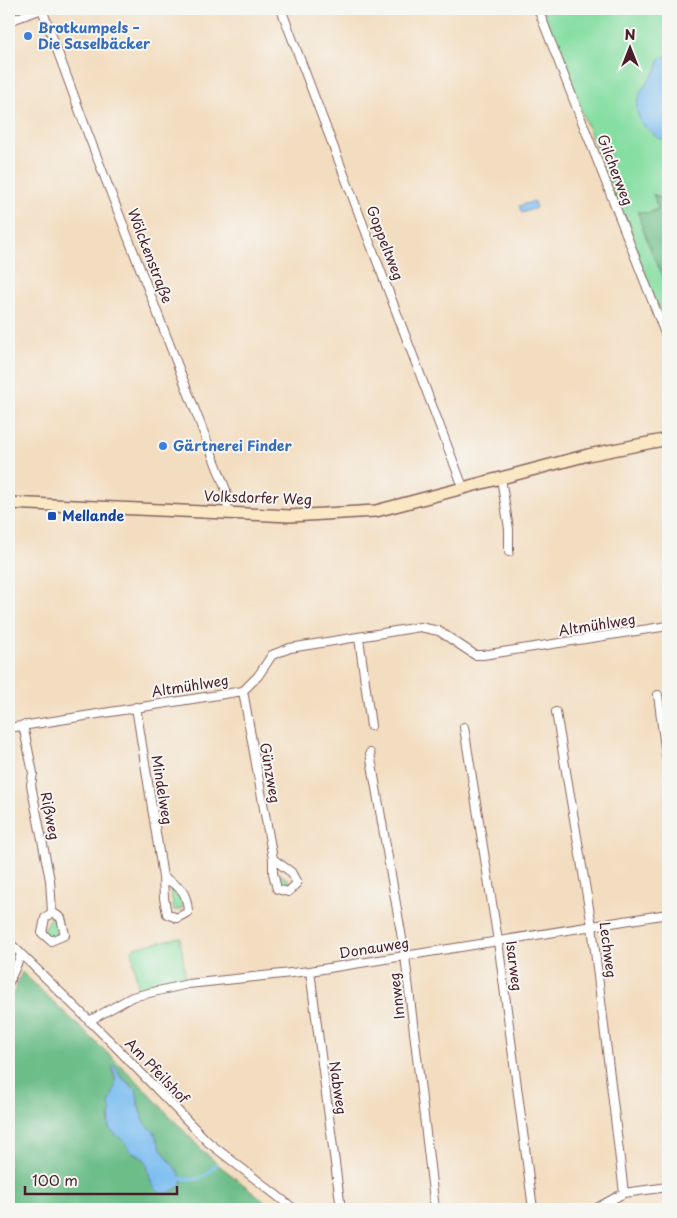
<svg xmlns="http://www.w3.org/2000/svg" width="677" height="1218" font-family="'Playpen Sans',sans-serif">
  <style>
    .green { fill: #86dea2; stroke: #687e66 }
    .forest { fill: #6cbd88; stroke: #5b6e5a; fill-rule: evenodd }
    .water { fill: #7cbdf1; stroke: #636e8e }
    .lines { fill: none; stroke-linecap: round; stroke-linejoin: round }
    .stream { stroke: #7cbdf1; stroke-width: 3 }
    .street-casing { stroke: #85625f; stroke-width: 10 }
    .secondary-casing { stroke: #85625f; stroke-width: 14 }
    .street { stroke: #fff; stroke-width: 8 }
    .secondary { stroke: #fae7c3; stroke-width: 11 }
    .shop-dot { fill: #3f7fe0; stroke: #f6f6f2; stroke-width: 2 }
    .transit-dot { fill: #1a4fb4; stroke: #f6f6f2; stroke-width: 2 }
    .labels { text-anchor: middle; stroke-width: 4; stroke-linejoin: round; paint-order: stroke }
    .shop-label { font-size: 14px; font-weight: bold; fill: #366cbe; stroke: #f6f6f2; text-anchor: start }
    .street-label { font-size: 14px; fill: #4a1f2b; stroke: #f6f6f2 }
    .transit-label { font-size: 14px; font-weight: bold; fill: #164399; stroke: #f6f6f2; text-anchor: start }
  </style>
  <rect width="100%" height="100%" fill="#f6f6f2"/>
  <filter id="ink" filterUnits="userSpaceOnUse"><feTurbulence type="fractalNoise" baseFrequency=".02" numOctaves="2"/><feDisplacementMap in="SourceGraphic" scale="10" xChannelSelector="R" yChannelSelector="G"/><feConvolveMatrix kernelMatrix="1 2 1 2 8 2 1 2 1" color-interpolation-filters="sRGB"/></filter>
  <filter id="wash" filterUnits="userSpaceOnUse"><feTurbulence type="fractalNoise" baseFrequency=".0096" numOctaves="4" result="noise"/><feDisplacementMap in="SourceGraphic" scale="20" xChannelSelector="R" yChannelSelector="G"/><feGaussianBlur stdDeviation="1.12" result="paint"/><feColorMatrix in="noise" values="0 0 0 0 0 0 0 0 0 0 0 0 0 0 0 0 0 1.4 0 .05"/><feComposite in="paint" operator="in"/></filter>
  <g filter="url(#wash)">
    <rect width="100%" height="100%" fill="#f3ddc0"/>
    <!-- green -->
    <path class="green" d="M542,9h126v46l-8,4 -4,12 -15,20 25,49 2,-3v65l-15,-8 5,14 -9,5 -11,-1c6,24 17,47 28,69l2,1v52z
      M277,872l14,10 -4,4c-7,-1 -12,-7 -10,-14z
      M170,885l9,8 4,8 -2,9h-7l-5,-24z
      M52,913l8,5 4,17 -13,6 -9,-8z
      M180,937l6,43 -48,10 -6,-40 2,-2z"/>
    <!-- forest -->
    <path class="forest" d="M654,195l14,7v80c-11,-11 -26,-54 -30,-70l11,1 9,-4z
      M22,972l115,109 65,69 18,16 55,43h-266v-207zM112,1067l25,24 1,15 7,17 9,9 8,18 15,21v18l-6,3 -20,-10 -3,-16 -5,-8 -12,-7 -8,-12 -13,-10 -1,-7 7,-40z"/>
    <!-- water -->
    <path class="water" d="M668,55v82l-2,3 -8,-2 -17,-15 -5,-15 5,-17 15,-20 4,-12z
      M534,201l2,7 -14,5 -3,-7z
      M113,1066h2l5,10 17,15 1,15 7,17 9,9 8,18 17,23 3,7 -1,5c-5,4 -11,9 -17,8 -18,-3 -12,-25 -21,-35 -4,-4 -9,-5 -13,-8 -3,-3 -3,-6 -6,-9 -4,-4 -12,-8 -15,-13 -2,-6 5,-12 0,-23 5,-16 10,-21 3,-38z"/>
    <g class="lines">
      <!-- stream -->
      <path class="stream" d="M181,1178c19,4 23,0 36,-14"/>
    </g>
  </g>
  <g filter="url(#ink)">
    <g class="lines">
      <defs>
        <path id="street" d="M281,9l182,478
          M538,9l130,332
          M9,21l33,-12 46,125 138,356 2,23
          M501,478l8,51v23
          M359,638l12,88
          M243,691l30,168v14l4,16 11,3 9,-9 -6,-11 -18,-13
          M658,695l10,75
          M136,707l27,170 1,21 3,16 10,4 11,-6c-1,-21 -7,-24 -25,-35
          M556,712l36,214 32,267
          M23,725l10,48 -2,12 19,95 2,32 9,6 4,17 -14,6 -9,-8 3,-15 7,-6
          M464,727l34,214 35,268
          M9,728l234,-37 15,-15 14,-21 18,-7 130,-21 19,4 36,24h8l185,-29
          M370,753l35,203 30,253
          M9,942l105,103 94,97 86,67
          M310,971l31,238
          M9,982l12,-27
          M89,1021l43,-24 56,-13 122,-13 358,-57
          M595,1209l29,-16 44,-6"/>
        <path id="secondary" d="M9,503l281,13 86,-5 212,-56 80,-16"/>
      </defs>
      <!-- street casing -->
      <use href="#street" class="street-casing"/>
      <!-- secondary casing -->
      <use href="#secondary" class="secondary-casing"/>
      <!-- street -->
      <use href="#street" class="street"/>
      <!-- secondary -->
      <use href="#secondary" class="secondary"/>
    </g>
  </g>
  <!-- markers -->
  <g class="shop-dot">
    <circle cx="28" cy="36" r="5"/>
    <circle cx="163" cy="446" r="5"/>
  </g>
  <rect class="transit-dot" x="47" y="511" width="10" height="10" rx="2.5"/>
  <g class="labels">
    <!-- shop labels -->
    <g class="shop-label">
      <text x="38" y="33">Brotkumpels –<tspan x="38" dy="16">Die Saselbäcker</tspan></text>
      <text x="173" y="451">Gärtnerei Finder</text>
    </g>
    <!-- street labels -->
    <g class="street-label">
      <text transform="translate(615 170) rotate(69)" y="5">Gilcherweg</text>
      <text transform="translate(385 243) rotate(69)" y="5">Goppeltweg</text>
      <text transform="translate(150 256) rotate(69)" y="5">Wölckenstraße</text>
      <text transform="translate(258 498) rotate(2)" y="5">Volksdorfer Weg</text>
      <text transform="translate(597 625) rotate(-9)" y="5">Altmühlweg</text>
      <text transform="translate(190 686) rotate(-9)" y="5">Altmühlweg</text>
      <text transform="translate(270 773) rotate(80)" y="5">Günzweg</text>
      <text transform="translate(162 790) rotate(81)" y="5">Mindelweg</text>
      <text transform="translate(50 816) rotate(79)" y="5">Rißweg</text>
      <text transform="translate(374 948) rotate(-9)" y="5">Donauweg</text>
      <text transform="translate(608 950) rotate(83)" y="5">Lechweg</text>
      <text transform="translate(514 966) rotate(83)" y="5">Isarweg</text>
      <text transform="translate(397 996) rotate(-97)" y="5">Innweg</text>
      <text transform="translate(157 1071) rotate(46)" y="5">Am Pfeilshof</text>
      <text transform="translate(338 1088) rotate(82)" y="5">Nabweg</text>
    </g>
    <!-- transit labels -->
    <g class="transit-label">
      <text x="62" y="521">Mellande</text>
    </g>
  </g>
  <!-- margin -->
  <rect width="677" height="1218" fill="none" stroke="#f6f6f2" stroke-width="30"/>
  <!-- north arrow -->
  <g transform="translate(630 48)" stroke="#f6f6f2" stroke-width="4" paint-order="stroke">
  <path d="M0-4L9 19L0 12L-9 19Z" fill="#4a1f2b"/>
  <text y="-8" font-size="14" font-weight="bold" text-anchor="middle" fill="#4a1f2b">N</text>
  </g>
  <!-- scale -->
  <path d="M25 1186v8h152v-8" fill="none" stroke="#4a1f2b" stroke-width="2.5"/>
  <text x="32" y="1186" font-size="15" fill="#4a1f2b" stroke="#f6f6f2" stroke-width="4" paint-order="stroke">100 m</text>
</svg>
